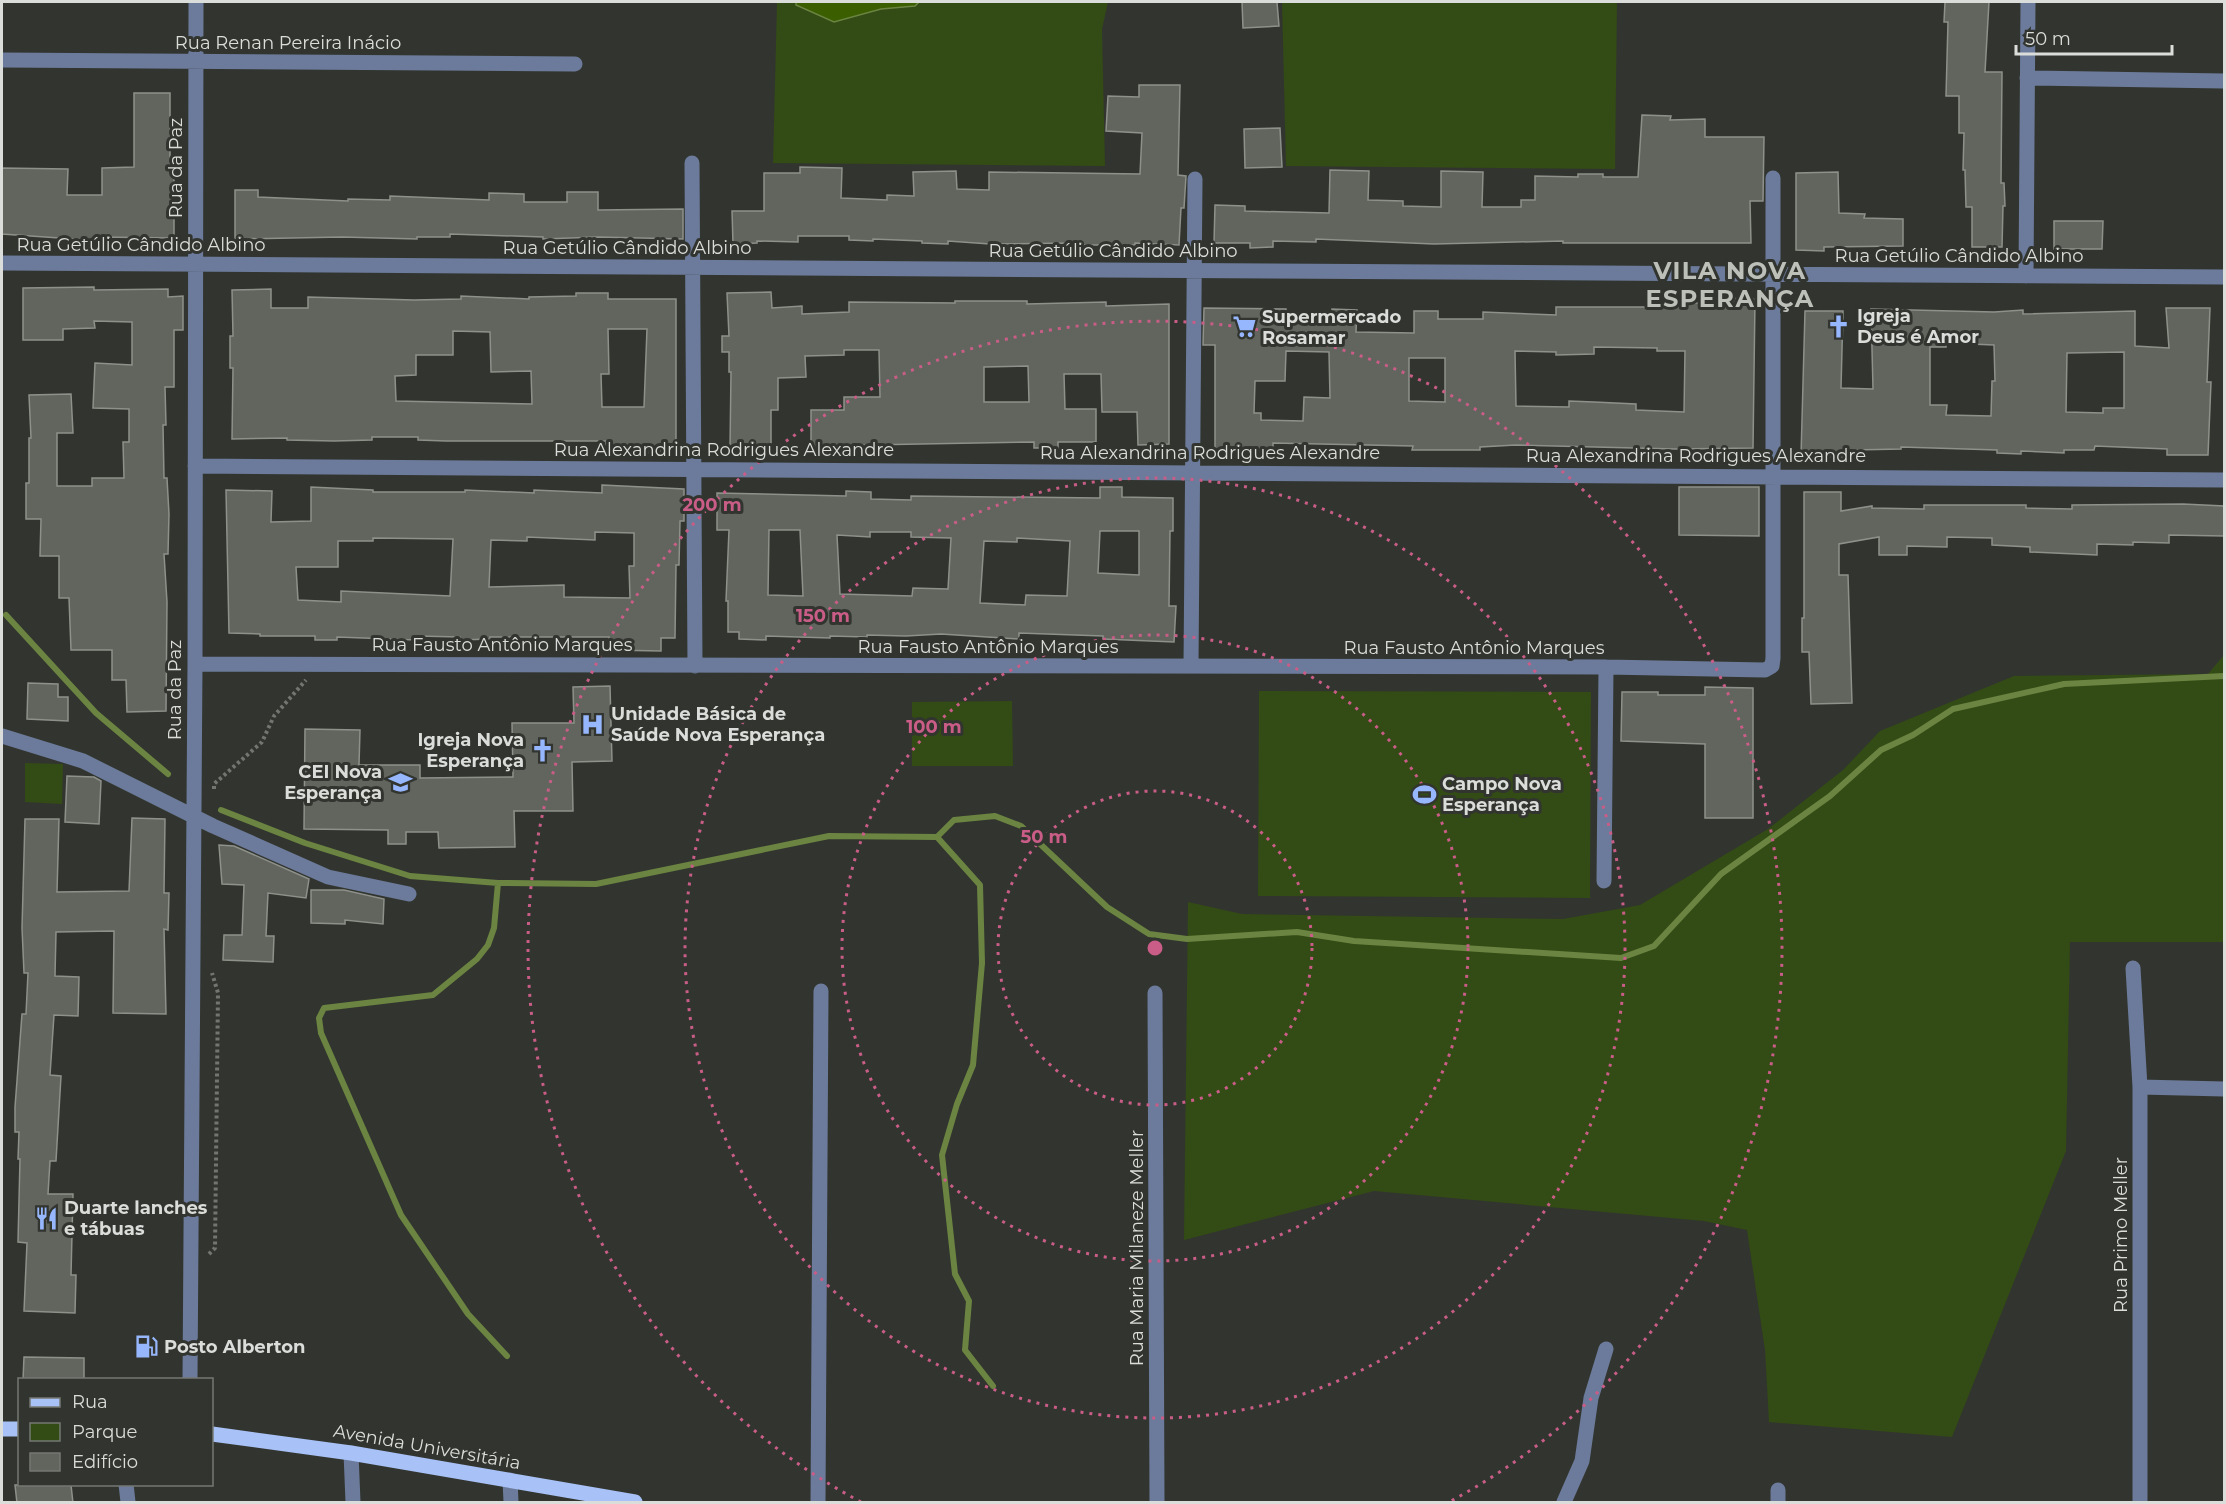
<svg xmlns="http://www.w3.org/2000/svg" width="2226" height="1504" font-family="Montserrat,sans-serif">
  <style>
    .green { fill: #334b15 }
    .water { fill: #3b5e00; stroke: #6b8441; stroke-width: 1.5 }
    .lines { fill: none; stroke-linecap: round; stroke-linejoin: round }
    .stream { stroke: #6b8441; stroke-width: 6 }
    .building { fill: #61655e; stroke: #8d918a; stroke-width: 1.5; fill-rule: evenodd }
    .path { stroke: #727570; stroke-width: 4; stroke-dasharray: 3 3; stroke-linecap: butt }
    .minor { stroke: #6c7b9b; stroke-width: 15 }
    .major { stroke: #a8c1f6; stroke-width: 15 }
    .ring { fill: none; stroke: #ca5d87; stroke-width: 3; stroke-dasharray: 3 6 }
    .labels { text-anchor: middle; stroke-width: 6; stroke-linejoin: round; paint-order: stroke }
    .street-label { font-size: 18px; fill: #daddd9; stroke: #32352f }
    .poi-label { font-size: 18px; font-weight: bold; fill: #daddd9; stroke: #32352f; text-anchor: start }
    .district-label { font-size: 24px; font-weight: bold; letter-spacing: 1.5px; fill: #bcc0b9; stroke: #32352f }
    .centre { fill: #ca5d87; stroke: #32352f; stroke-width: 3 }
    .ring-label { font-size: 18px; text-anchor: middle; font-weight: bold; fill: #ca5d87; stroke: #32352f; stroke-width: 6; stroke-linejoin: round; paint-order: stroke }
  </style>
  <rect width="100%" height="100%" fill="#32352f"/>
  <!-- green -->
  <path class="green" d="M777,2h331l-6,27 3,137 -332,-3z
    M1282,2h335l-2,167 -329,-3z
    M2224,655v287h-154l-4,209 -114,286 -183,-15 -4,-72 -18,-120 -43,-9 -330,-30 -190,49 4,-338 54,12 321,5 77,-14 128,-76 75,-59 37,-39 134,-55 194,-2z
    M1259,691l332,1 -1,206 -332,-2z
    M1012,701l1,65h-101v-64z
    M25,763l38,1 -1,40 -37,-2z"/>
  <!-- water -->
  <path class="water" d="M796,2h123l-4,4 -34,3 -47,13 -38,-17z"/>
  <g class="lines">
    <!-- stream -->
    <path class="stream" d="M6,615l90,98 72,61
      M221,810l84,33 105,33 88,7 98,1 233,-48 108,1 43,48 2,78 -9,102 -16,39 -15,51 13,119 14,27 -4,49 28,36
      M937,837l17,-17 41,-4 26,10 86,81 42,27 38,5 110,-7 57,9 267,17 33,-12 67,-72 109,-78 51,-46 32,-15 40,-26 111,-25 160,-8
      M498,883l-4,45 -6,17 -11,14 -44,36 -109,13 -5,10 2,15 80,182 67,99 39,42"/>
  </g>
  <!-- building -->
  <path class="building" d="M1242,2h35l2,24 -36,2z
    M1945,2h44l-4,70h17l-1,111h3l1,23h-2l-1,41h-30v-40h-6l-1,-37h-2l1,-37h-5v-37h-13l2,-74h-4z
    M1139,85h41l-2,90 8,1 -2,32h-3l-2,37 -44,-2v2h-63v-2l-82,1 -42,-3v3l-26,-1v-2l-49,-2v2l-24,-1v-4h-51v6l-41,-1v2l-24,1 -1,-33h32v-38h36v-6l42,1 -1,30 46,2v-5l27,1 -1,-24 43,-1 1,18 32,1v-18l151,2 2,-41 -36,-2 2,-35 31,1z
    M134,93h36v73h4v72l-76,-1v2h-24l-72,-5v-66l66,1 -1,26h35v-27l32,-1z
    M1642,115l29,1 -1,4 35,-1v18h59l-1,64h-13l1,42h-188v-2l-129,3 -118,-5v3l-43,-1v6l-23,1v-5h-36l1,-38 30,1v5l84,2 1,-43 39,1 -1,29 35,1v5l38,1v-36l42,1 -1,35h39v-7h14v-24l43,1v-3h25v3h35z
    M1280,128l2,39 -37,1 -1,-39z
    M1838,172l1,41 26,1 -1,4 39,1v27l-79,1v4l-28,-1v-77z
    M235,190h23v7l90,4v-2l42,1v-4l99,4v-7l35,1v8h43v-10h31v18l85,-1v30l-85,-2 -55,2v-2l-93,-3v3h-33v2l-75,-2 -107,2z
    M2054,221h49l-1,28h-48z
    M94,287v3l74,-1v8l15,-1v34h-9v57h-9l1,38h-3l1,53h3l2,36 -1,40h-4l3,48 -1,109 -39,1 -1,-32h-14v-30h-41l-2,-52h-10v-42h-19l1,-37h-15v-36h3v-45h2l-2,-43 42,-1 2,39h-16v53h35v-8h32l-1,-36h6v-33l-36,-1 2,-45 37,2v-43l-38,-1 1,7 -32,1v11h-40v-52z
    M271,289v19h37v-11l106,3 47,-1v-3l68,3v-2l47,-1v-3h32v6h68v154h-37v-5h-33v-7h-160l-28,-1v-3h-46v3l-38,1 -47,-1v-2l-55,1 1,-71h-3v-32h3l-1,-46zM608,329h39l-3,78h-42l-1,-33h8zM453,331l37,1 1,40 40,-1 1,33 -136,-3 -1,-25 21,-1v-20h37z
    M771,292l1,16 30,-2v8l47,-2v-10l106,1v-2h72v3l79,-2v4l63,-2v140l-31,1 -1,-33h-35l-1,-38h-37l1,35h31v33h-38v6h-24v-6l-223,4v-36h33v-13h36l-1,-47h-35v5l-39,1 1,21 -28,1v32h-7v37l-41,1 1,-76h-2v-20h-7v-16h7l-2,-43zM1028,366l1,36h-45v-35z
    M1724,298l31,1 -2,149 -78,1 -159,-4 -36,2v3h-68l1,-4 -140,-3v6l-13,-1v4l-45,-2v-105h-12l1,-37 82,1v4h46v-4l25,1 -1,22 58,1v-22h24v8h45v-7l73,3v-8h130v-4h38zM1594,347l63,1v3h28l-1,61 -48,-2v-6l-42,-2 -25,-1v6l-53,-1 -1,-55 41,1v3l38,-1zM1286,351l43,1 1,46 -26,-1 -1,24 -42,-1v-7h-7l1,-32h30zM1409,358h36v44l-36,-1z
    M2166,308h44l-3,74h4l-3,73h-41v-6l-72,-3 -1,4h-30v3l-43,-2v3l-24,-1v-3l-96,-3v2l-49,1 -1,8 -50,-2 4,-145h38l-2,77 32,1 -2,-80 123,3 29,-2v4l112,-3v35l34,2zM1946,343l48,2 1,36h-3l-1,35 -45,-1 1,-10h-17v-58h16zM2124,352v56h-21v5l-37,-1 1,-59z
    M602,485l82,4v32h-4l-1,44h-3l-1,73h-14v13l-53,-1 1,-13h-119v2l-30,1v-3l-43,-1 -1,4 -79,-3v3h-22v-4h-55v-2l-31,-1 -3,-143 46,1 -1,31 40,-1v-34l62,3v2h92v-2l69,3v-3l68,3zM595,532l39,1v33h-5l1,32 -66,-1v-12l-75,2 2,-47 36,1v-4l68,3zM373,538l80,1 -3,57 -109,-5v11l-43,-2 -2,-33h42v-26h35z
    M1100,487h22v10l51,1v33h-3l-1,75h7l-2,36 -71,-3v-3l-84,-3v6l-78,-5 -35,2 -39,-1v2l-37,-1v2l-64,-2v4l-27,-1v-7h-11v-31h-2l3,-71h-12v-37l129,3v-5l25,1v7l40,1v-4l189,2zM769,530h31l3,66 -35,-1zM1100,531h39v44l-41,-2zM870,532h41v5l40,1 -3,51 -35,-1 -1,8 -72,-2 -3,-59 33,2zM1017,538l53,3 -3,55 -41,-1 -1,10 -45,-2 4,-62 33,1z
    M1679,487h80v49l-80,-1z
    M1804,492h37v19l31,-5v2l52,1v-4h102v3l46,1v-4l111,-1 41,2v30l-55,-1v8l-36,-1v3l-36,-1v11l-67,-3v-5l-38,-2v-7l-45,-1v10l-40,-1v9h-28v-18l-40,7v31h9l4,128 -41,1 -2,-52h-7v-34h2z
    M28,683l30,1v13h10v24l-41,-2z
    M610,686l2,75 -40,1 1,49h-59l1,36 -76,1 -1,-16h-32v12h-18v-14l-84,-1 1,-100 55,1 -1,35h61v13l93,-1 -1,-54h62l-1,-36z
    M1705,687l48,1v130h-48v-74l-84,-3 1,-49h36v3h47z
    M67,776l27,1 7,4 -2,43 -34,-2z
    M132,818l33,1 -1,74h5l-1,37 -4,-1 2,85 -53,-1 1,-82 -58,1 -1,44 24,1 -1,39 -24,-1 -4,60 11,1 -5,85h-6l-2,33h25l-2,81h5l-1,38 -51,-2 3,-68 -9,-1 2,-83h-2l1,-27h-4v-25l7,-93h4l2,-41h-4l-2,-45 3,-109h34l-2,73 72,-1z
    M219,845l15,1 75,33 -3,19 -38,-5 -2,43h8l-1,26 -50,-2 1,-25h18l2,-50 -22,-1z
    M311,890h33l40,9 -1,25 -38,-4v4l-34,-1z
    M24,1357l60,1v22h-61z
    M15,1485h56l2,18h-56z"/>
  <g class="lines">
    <!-- path -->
    <path class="path" d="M214,789v-5l48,-42 12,-26 32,-36
      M209,1254l6,-6 3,-255 -6,-20"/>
    <!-- minor -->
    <path class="minor" d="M2,60l573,4
      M2027,78l197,3
      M692,163l3,503
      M2,263l2222,14
      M2026,276l2,-274
      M195,466l2029,14
      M195,664l1411,3 159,3 7,-4 1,-8v-480
      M1191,666l4,-487
      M2,736l81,25 130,65 115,51 81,17
      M1604,881l2,-214
      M2133,968l7,119v415
      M1155,993l2,509
      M2140,1087l84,2
      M190,1380l5,-716 1,-662
      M351,1453l2,49
      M510,1480l1,22
      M126,1484l2,18
      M818,1502l3,-511
      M1564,1502l18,-41 9,-63 15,-49
      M1778,1502v-12"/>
    <!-- major -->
    <path class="major" d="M2,1429h18
      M212,1434l139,19 284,49"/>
  </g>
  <!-- distance rings -->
  <g class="ring">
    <circle cx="1155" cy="948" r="157"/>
    <circle cx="1155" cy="948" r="313"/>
    <circle cx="1155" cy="948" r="470"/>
    <path d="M861 1502A627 627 0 1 1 1449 1502"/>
  </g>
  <!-- icons -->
  <defs>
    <symbol id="church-bare" viewBox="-9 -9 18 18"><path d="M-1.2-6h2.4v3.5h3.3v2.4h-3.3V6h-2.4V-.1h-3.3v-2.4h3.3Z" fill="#96b6fd" stroke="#32352f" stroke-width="2.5" paint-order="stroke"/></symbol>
    <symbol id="supermarket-bare" viewBox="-9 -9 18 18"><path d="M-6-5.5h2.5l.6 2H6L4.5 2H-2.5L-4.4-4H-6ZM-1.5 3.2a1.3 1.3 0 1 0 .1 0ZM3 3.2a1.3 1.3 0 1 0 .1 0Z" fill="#96b6fd" stroke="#32352f" stroke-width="2.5" paint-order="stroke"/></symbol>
    <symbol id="hospital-bare" viewBox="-9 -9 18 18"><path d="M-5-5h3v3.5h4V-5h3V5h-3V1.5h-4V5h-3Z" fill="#96b6fd" stroke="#32352f" stroke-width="2.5" paint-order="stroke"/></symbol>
    <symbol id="school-bare" viewBox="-9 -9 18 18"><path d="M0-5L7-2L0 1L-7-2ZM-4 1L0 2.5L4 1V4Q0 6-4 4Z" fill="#96b6fd" stroke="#32352f" stroke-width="2.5" paint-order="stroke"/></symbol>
    <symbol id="stadium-bare" viewBox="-9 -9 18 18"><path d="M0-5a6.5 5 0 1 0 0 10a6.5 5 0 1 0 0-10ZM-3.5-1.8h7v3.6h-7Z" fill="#96b6fd" stroke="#32352f" stroke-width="2.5" paint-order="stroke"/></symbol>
    <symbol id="restaurant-bare" viewBox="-9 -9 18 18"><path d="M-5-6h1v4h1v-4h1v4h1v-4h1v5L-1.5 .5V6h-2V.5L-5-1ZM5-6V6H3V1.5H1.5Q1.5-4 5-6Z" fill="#96b6fd" stroke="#32352f" stroke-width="2.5" paint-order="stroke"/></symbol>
    <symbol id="fuel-bare" viewBox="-9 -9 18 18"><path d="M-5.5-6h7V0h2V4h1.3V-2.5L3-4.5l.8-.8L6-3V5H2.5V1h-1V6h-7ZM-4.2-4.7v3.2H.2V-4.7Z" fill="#96b6fd" stroke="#32352f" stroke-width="2.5" paint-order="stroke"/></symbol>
  </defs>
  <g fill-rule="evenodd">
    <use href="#church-bare" x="1822" y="310" width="33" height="33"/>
    <use href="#supermarket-bare" x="1228" y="310" width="33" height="33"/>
    <use href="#hospital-bare" x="576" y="708" width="33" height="33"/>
    <use href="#church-bare" x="526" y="734" width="33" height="33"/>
    <use href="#school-bare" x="384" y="766" width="33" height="33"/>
    <use href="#stadium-bare" x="1408" y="778" width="33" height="33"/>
    <use href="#restaurant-bare" x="30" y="1202" width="33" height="33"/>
    <use href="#fuel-bare" x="130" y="1330" width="33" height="33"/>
  </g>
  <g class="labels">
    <!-- street labels -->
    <g class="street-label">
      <text x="288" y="49">Rua Renan Pereira Inácio</text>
      <text transform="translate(176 168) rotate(-90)" y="6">Rua da Paz</text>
      <text x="141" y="251">Rua Getúlio Cândido Albino</text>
      <text x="627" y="254">Rua Getúlio Cândido Albino</text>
      <text x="1113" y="257">Rua Getúlio Cândido Albino</text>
      <text x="1959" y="262">Rua Getúlio Cândido Albino</text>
      <text x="724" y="456">Rua Alexandrina Rodrigues Alexandre</text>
      <text x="1210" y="459">Rua Alexandrina Rodrigues Alexandre</text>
      <text x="1696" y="462">Rua Alexandrina Rodrigues Alexandre</text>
      <text x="502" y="651">Rua Fausto Antônio Marques</text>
      <text x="988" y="653">Rua Fausto Antônio Marques</text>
      <text x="1474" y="654">Rua Fausto Antônio Marques</text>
      <text transform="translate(175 690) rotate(-90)" y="6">Rua da Paz</text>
      <text transform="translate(2121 1235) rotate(-90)" y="6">Rua Primo Meller</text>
      <text transform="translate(1137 1248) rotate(-90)" y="6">Rua Maria Milaneze Meller</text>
      <text transform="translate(427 1447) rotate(10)" y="6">Avenida Universitária</text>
    </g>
    <!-- poi labels -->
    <g class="poi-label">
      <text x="1857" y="322">Igreja<tspan x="1857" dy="21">Deus é Amor</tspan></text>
      <text x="1262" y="323">Supermercado<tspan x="1262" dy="21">Rosamar</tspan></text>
      <text x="611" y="720">Unidade Básica de<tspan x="611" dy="21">Saúde Nova Esperança</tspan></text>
      <text x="524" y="746" text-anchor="end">Igreja Nova<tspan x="524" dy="21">Esperança</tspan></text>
      <text x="382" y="778" text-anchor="end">CEI Nova<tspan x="382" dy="21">Esperança</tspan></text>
      <text x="1442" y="790">Campo Nova<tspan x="1442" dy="21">Esperança</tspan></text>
      <text x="64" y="1214">Duarte lanches<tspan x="64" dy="21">e tábuas</tspan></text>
      <text x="164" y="1353">Posto Alberton</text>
    </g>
    <!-- district labels -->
    <g class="district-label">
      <text x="1730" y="279">VILA NOVA<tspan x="1730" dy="28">ESPERANÇA</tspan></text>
    </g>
  </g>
  <circle cx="1155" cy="948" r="9" class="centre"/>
  <g class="ring-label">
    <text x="712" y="511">200 m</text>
    <text x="823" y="622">150 m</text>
    <text x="934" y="733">100 m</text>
    <text x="1044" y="843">50 m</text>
  </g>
  <!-- border -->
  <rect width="2226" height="1504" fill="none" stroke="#daddd9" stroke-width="6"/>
  <!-- legend -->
  <rect x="18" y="1378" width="195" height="108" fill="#32352f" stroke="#757873" stroke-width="1.5"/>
  <rect x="30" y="1398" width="30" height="9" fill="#a8c1f6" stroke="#757873" stroke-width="1.5"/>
  <text x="72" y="1408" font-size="18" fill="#daddd9">Rua</text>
  <rect x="30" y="1423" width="30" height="18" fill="#334b15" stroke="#757873" stroke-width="1.5"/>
  <text x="72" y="1438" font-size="18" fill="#daddd9">Parque</text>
  <rect x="30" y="1453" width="30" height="18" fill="#61655e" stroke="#757873" stroke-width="1.5"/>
  <text x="72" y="1468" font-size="18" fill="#daddd9">Edifício</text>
  <!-- scale -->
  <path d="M2016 45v9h156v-9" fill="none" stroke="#daddd9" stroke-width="3"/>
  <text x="2025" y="45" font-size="18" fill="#daddd9" stroke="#32352f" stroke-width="4.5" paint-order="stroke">50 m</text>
</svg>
